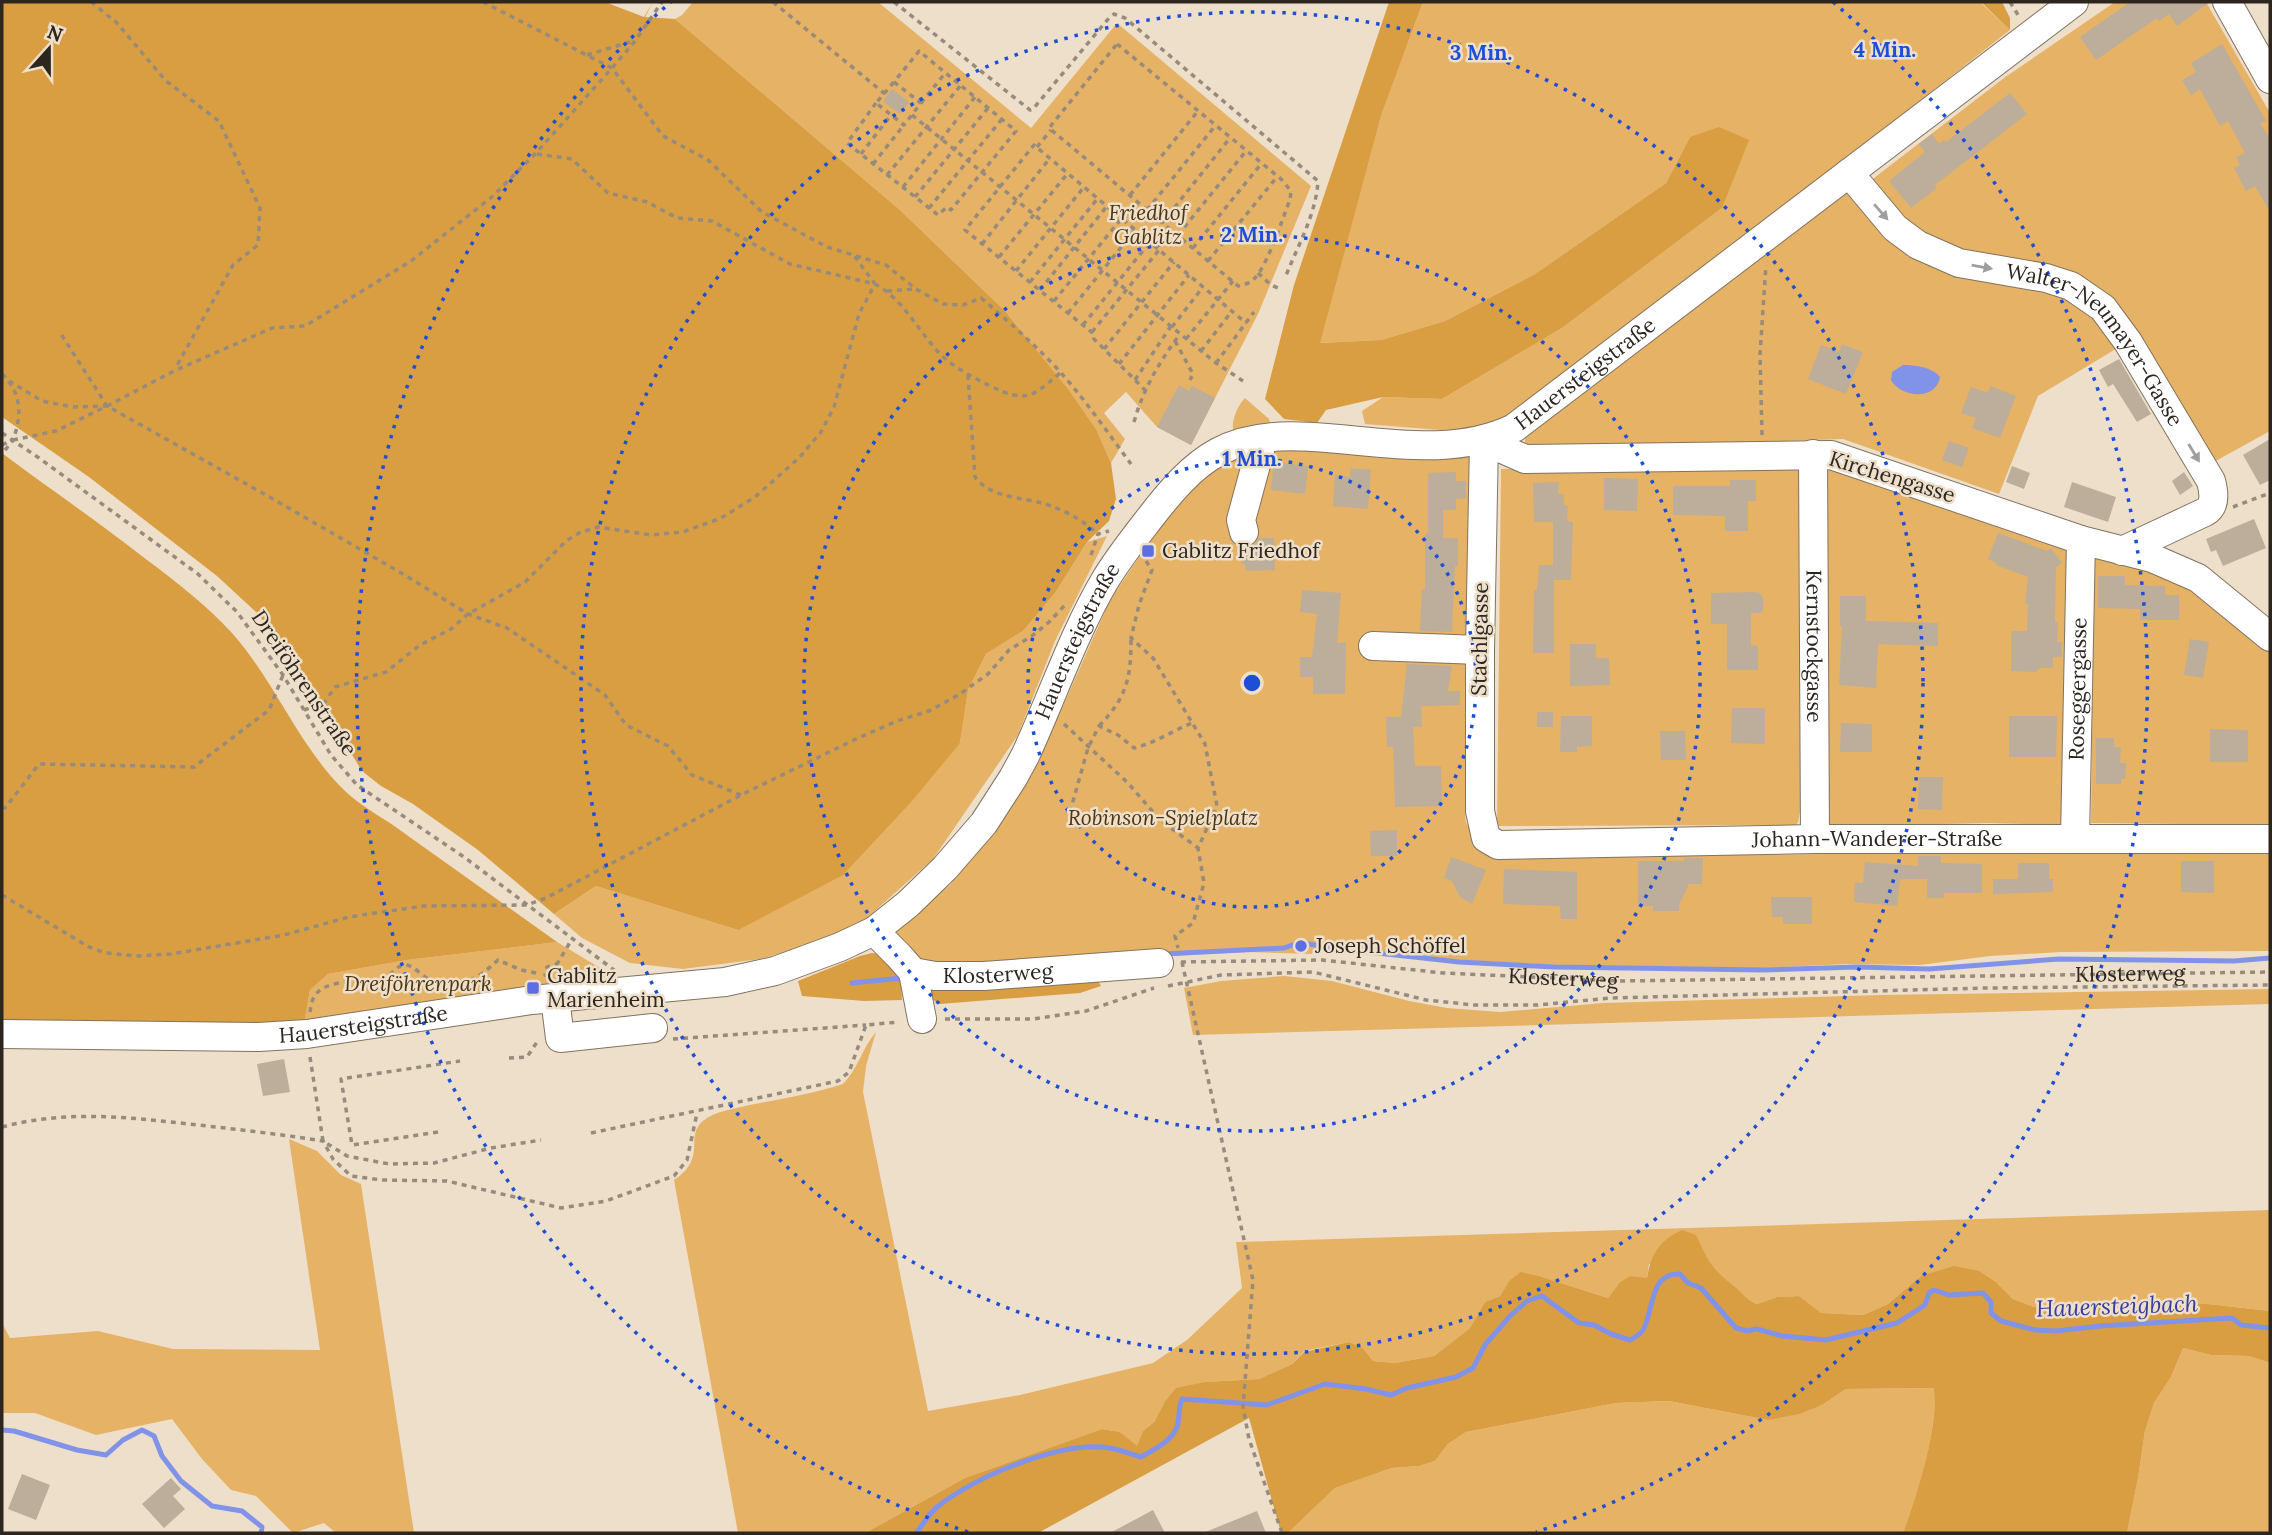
<svg xmlns="http://www.w3.org/2000/svg" width="2272" height="1535" font-family="Lora,serif">
  <style>
    .green { fill: #e6b265 }
    .forest { fill: #d89e41 }
    .water { fill: #8193e9 }
    .lines { fill: none; stroke-linecap: round; stroke-linejoin: round }
    .stream { stroke: #8193e9; stroke-width: 5 }
    .building { fill: #bcae9b }
    .minor-casing { stroke: #807360; stroke-width: 30 }
    .path { stroke: #968b7d; stroke-width: 3.5; stroke-dasharray: 5 5; stroke-linecap: butt }
    .minor { stroke: #fff; stroke-width: 28 }
    .oneway { fill: #a09d9a }
    .ring { fill: none; stroke: #1d4ed8; stroke-width: 3.5; stroke-dasharray: 3.5 7 }
    .poi-dot { fill: #5d6ee5; stroke: #eedfcb; stroke-width: 2.5 }
    .labels { text-anchor: middle; stroke-width: 5; stroke-linejoin: round; paint-order: stroke }
    .park-label { font-size: 21px; font-style: italic; fill: #4d350e; stroke: #eedfcb }
    .street-label { font-size: 21px; fill: #2c261f; stroke: #eedfcb }
    .poi-label { font-size: 21px; fill: #2c261f; stroke: #eedfcb; text-anchor: start }
    .water-label { font-size: 23px; font-style: italic; fill: #343c9f; stroke: #eedfcb }
    .centre { fill: #1d4ed8; stroke: #eedfcb; stroke-width: 3.5 }
    .ring-label { font-size: 21px; text-anchor: middle; font-weight: bold; fill: #1d4ed8; stroke: #eedfcb; stroke-width: 5; stroke-linejoin: round; paint-order: stroke }
  </style>
  <rect width="100%" height="100%" fill="#eedfcb"/>
  <!-- green -->
  <path class="green" d="M693,2h185l153,126 86,-105 194,163 -53,128 -67,131 -34,-18 -31,-35 -22,21 21,26 -14,24 -15,-34 -27,-39 -64,-79 -105,-101 -225,-191 7,-4z
    M1423,2h557l30,28 -483,379 -49,24 -113,-9 -3,-13 21,-14 59,2 120,-71 160,-120 -32,-71 -24,46 -131,91 -90,47 -64,19 -62,3 62,-227z
    M2115,2h91l64,111v318l-58,32 -83,-143 -133,-58 -67,-23 -57,-49 1,-11 10,-8 121,-93z
    M1845,188l24,28 202,78 53,50 -86,52 -39,98 -156,-55 -219,8 -93,-1 -6,-3v-5z
    M1245,398l24,21 2,7 -37,7c-4,-10 3,-27 11,-35z
    M1297,449l84,8h89l-5,357 1,8 12,23 153,8 135,2 296,-5 208,2v99l-209,1 -71,4 -70,9 -74,-1 -82,4h-65l-144,-3 -96,-5 -142,-17 -5,11 -65,-2 -115,6 -145,13 -69,-8 -31,-31 63,-47 56,-69 41,-74 63,-142 50,-74 47,-55 44,-17z
    M1824,464l243,84 -4,277 -76,-2 -126,3 -32,-1 -3,-3 3,-119z
    M1799,465l2,341 -3,16 -2,3h-16l-283,1 4,-357z
    M1107,536l-52,105 -37,94 -85,124 -83,74 -90,26 -77,10 -53,-6 -48,-25 -28,-24 42,-28 142,44 222,-187 8,-53 18,-36 37,-23 32,-38 32,-51z
    M2094,556l91,24 85,70v175l-179,-2z
    M557,942l53,32 2,5 -308,45 6,-34 18,-16 79,-14z
    M1284,976l48,5 77,20 38,7 53,4 103,-9 278,-8 389,-6v15l-1077,31 -9,-47 37,-7z
    M876,1032l-10,34 -3,26 65,319 92,-16 133,-32 34,-23 55,-52 -6,-46 1034,-32v101l-62,-7 -80,-2 -94,5 -21,-8 -16,-16 -76,-7 -33,28 -25,11 -43,-2 -21,-17 -22,1 -20,7c-16,-7 -36,-27 -48,-41l-60,1 -2,14 -28,5 -11,15 -66,-21 -33,4 -9,15 -15,6 -15,26 -36,28 -39,7 -22,-2 -10,-13 -14,-6 -45,9 -12,13 -33,15 -54,3 -41,21 -10,19 -11,9 -6,16 -17,-15 -18,-3 -137,49 -100,55h-127l-64,-353c34,-22 10,-43 29,-59 12,-10 31,-12 46,-16 31,-6 64,-11 94,-21 15,-15 19,-36 33,-52z
    M289,1139l28,12 24,24 20,9 53,349h-78l-12,-10 -31,10 -37,-37 -25,-6 -29,-31 -30,-40 -76,16 -61,-22h-33v-90l8,15 88,-7 75,18 147,1z
    M2183,1348l28,7 38,1 21,7v170h-143l11,-55 7,-47 9,-28 17,-26z
    M1935,1388c1,47 -15,101 -32,145h-615l47,-45 57,-20 27,-2 16,-5 13,-17 18,-12 150,-29 53,-2 99,19 54,-15 24,-16z"/>
  <!-- forest -->
  <path class="forest" d="M2,2h603l39,15 9,-15 -8,15 30,2 225,191 105,101 64,79 27,39 15,34 5,36 -7,22 -22,21 -32,51 -32,38 -37,23 -18,36 -8,53 -48,58 -69,74 -105,55 -142,-44 -42,28 -76,-64 -65,-46 -32,-18 -19,-15 -73,-119 -33,-40 -39,-36 -128,-99 -87,-60z
    M1389,2h34l-42,114 -61,227 61,-3 64,-19 90,-47 131,-91 24,-46 29,-10 30,13 -27,68 -160,120 -120,71 -59,-2 -57,13 -9,13 -33,-4 -19,-20 29,-114z
    M1981,2h21l8,16v12z
    M2,453c48,36 98,70 145,107 30,22 60,46 85,73 41,46 64,107 107,152 14,15 33,27 51,38l167,119 -150,18 -79,14 -18,16 -6,34h-302z
    M872,953l10,1 19,26 1,20 -38,1 -62,-5 -4,-15 62,-25z
    M1094,974l7,12 -21,7 -140,11 -17,-10 1,-13z
    M1682,1230l14,5c13,28 15,33 39,52 8,7 12,13 22,17l20,-7 22,-1 22,17 42,2 25,-11 33,-28 33,-10 25,5 18,12 16,16 21,8 94,-5 80,2 62,7v52l-21,-7 -38,-1 -28,-7 -12,29 -17,26 -9,28 -7,47 -11,55h-224c14,-37 36,-107 31,-145l-88,1 -24,16 -23,9 -31,6 -99,-19 -53,2 -150,29 -18,12 -13,17 -16,5 -27,2 -57,20 -47,45h-7l-32,-115 -211,115h-173l100,-55 137,-49 18,3 17,14 6,-15 11,-9 10,-19 12,-15 29,-6 54,-3 33,-15 12,-12 45,-10 14,6 10,13 22,2 39,-7 36,-28 15,-26 15,-6 9,-15 12,-9 21,5 66,21 11,-15 11,-7 17,2c4,-24 12,-37 35,-48z"/>
  <!-- water -->
  <path class="water" d="M1903,365c12,0 29,2 37,12 -4,24 -39,21 -49,3l1,-8z"/>
  <g class="lines">
    <!-- stream -->
    <path class="stream" d="M1163,954l121,-6 14,-5 11,1 23,4 127,14 96,5 209,3 93,-3 72,2 130,-10 175,2 36,-3
      M852,983l50,-5
      M2,1430l12,1 63,19 29,5 17,-15 19,-10 12,6 8,20 19,25 31,25 30,5 20,16 -1,6
      M916,1533c7,-8 12,-18 20,-25 37,-31 126,-68 174,-60 11,2 21,6 31,9 13,-8 30,-15 36,-30 3,-9 1,-19 5,-28l85,6 58,-21 41,5 25,6 16,-7 49,-11 17,-9 12,-23 25,-29 17,-15 15,-5 37,27 15,2 17,9 19,6c5,-3 10,-5 13,-10 11,-19 6,-58 37,-56l8,9 13,5 35,40 11,3 10,-2 25,7 44,4 71,-17 28,-18 4,-12 5,-3 15,5 34,-2 8,9v11l10,8 34,9 21,1 44,-5 132,-8 9,7 29,3"/>
  </g>
  <!-- building -->
  <path class="building" d="M2130,2h80l-33,24 -8,-12 -10,7 -2,-3 -61,42 -16,-23z
    M2222,44l44,77 -6,2 10,16v73l-15,-26 -9,5 -12,-23 6,-3 -4,-8 9,-4 -17,-32 -8,5 -20,-37 -9,6 -9,-15 14,-8 -5,-9z
    M892,89l17,13 -9,12 -17,-13z
    M2010,93l17,21 -92,71 2,3 -26,20 -22,-27 36,-29 -6,-8 13,-10 7,10 5,-4 2,2z
    M1842,344l21,8 -17,42 -38,-15 13,-34 18,7z
    M2119,359l32,55 -14,8 -24,-38 -5,3 -9,-17z
    M1179,385l10,6 3,-5 23,12 -24,47 -34,-18z
    M1990,386l26,10 -16,42 -28,-10 4,-10 -15,-5 10,-26 17,6z
    M2270,439v41l-10,5 -17,-30z
    M1949,441l20,7 -7,19 -20,-7z
    M1274,462l34,4 -3,28 -34,-4z
    M2012,466l18,7 -6,16 -18,-7z
    M1351,468l20,2 -3,39 -35,-3 2,-31 15,2z
    M1456,472v9h10v17l-10,1v11h-13v28h15v28h-3l-3,66 -32,-1 2,-42h3v-56h3v-60z
    M2184,472l9,14 -13,9 -8,-14z
    M1604,478l34,1 -1,32 -33,-1z
    M1730,480h26v21h-8v30h-23v-15l-52,-1v-29h57z
    M1559,482l-1,12h6v11l4,1 -1,15 6,1 -2,58h-17v73h-21l1,-63h3l2,-25h14v-43h-19l-1,-39z
    M2072,482l44,15 -8,25 -44,-15z
    M2254,519l12,29 -43,18 -7,-16 -5,2 -5,-13z
    M1998,533l49,18 4,-3 11,15 -6,4 -1,55h3l-1,20h5v15h-9v11h-13l-4,4 -25,-1v-40h16l1,-27h-3l3,-27 -32,-12 1,-2 -9,-4z
    M1259,538h15l1,32 -29,1 -1,-7h-3l-1,-16h8l6,-4z
    M2098,576h27v9l40,1v9h14v25h-39v-11l-42,-1z
    M1302,590l39,3 -4,50 9,-1 -1,52h-32v-17h-13v-20h12l5,-43 -17,-2z
    M1756,592l5,2 2,5v11l-3,3h-9v32l7,1v24h-31v-46h-16v-31z
    M1840,596h26v25l72,2v23l-60,-2 -2,44 -37,-3 3,-59h-2z
    M2190,639l19,3 -6,36 -19,-3z
    M1570,644h26v14h13l1,27 -40,1z
    M1407,664l45,2 -4,25h12v14l-39,1 1,21h-9l2,39h26l1,40 -47,1 -2,-60h-6l-1,-30h15z
    M1732,708h33v36l-34,-1z
    M1537,712h16v15h-16z
    M1561,716h31v30l-15,1v5h-17z
    M2009,716h48l-1,41h-47z
    M1841,723l31,1v28h-32z
    M2210,729l38,1v32h-38z
    M1660,731h25l1,29h-25z
    M2096,738h18v9h7l-1,16h6l-1,16h-4v5h-25z
    M1919,777h24l-1,33 -24,-1z
    M1397,830v26h-26l-1,-25z
    M1918,856h23v7l41,1v29h-38v5h-17v-19h-27l-3,27 -43,-4 1,-20 8,1 2,-21 53,4z
    M1451,857l35,13 -14,34 -12,-7 -8,-16 -8,-3z
    M1684,858h19l-1,26h-13l-10,21v6h-26v-5h-15v-45h46z
    M2181,861h33v32l-33,-1z
    M2018,863h31v16h4v13l-60,2v-15h25z
    M1504,869l73,3v47h-16l-1,-13 -57,-2z
    M1771,897h41v27h-29v-7h-11z
    M284,1059l6,33 -27,4 -6,-32z
    M22,1474l28,11 -14,35 -28,-11z
    M171,1478l10,11 -8,7 12,13 -21,19 -22,-24z
    M1153,1510l12,23h-55z
    M1257,1511l9,22h-63z"/>
  <g class="lines">
    <defs>
      <g id="minor">
        <path d="M2227,2l43,77"/>
        <path id="s2" d="M1849,173l46,55 23,17 41,18 87,15 25,8 32,22 25,34 83,139c3,11 5,25 -6,31l-83,39"/>
        <path id="s3" d="M1813,454l2,385"/>
        <path d="M1244,532l-3,-12 22,-81"/>
        <path id="s4" d="M2270,637l-72,-59 -46,-20 -71,-18 -250,-85 -306,4 -41,-18 -4,209v161l6,27 12,7 317,-6h455"/>
        <path d="M1373,646l107,4"/>
        <path id="s5" d="M2075,839l6,-299"/>
        <path id="s6" d="M874,931l25,25 14,16 22,4h49l175,-13"/>
        <path d="M913,972l9,47"/>
        <path d="M555,998l5,40 93,-10"/>
        <path id="s7" d="M2,1034l257,3 48,-3 225,-34 193,-18 50,-11 65,-24 34,-16 34,-27 37,-36 39,-45 29,-45 12,-22c26,-56 48,-121 79,-174 14,-24 32,-46 49,-68 18,-23 39,-48 65,-62 33,-18 73,-17 109,-14 62,5 129,18 187,-10l560,-426"/>
      </g>
    </defs>
    <!-- minor casing -->
    <use href="#minor" class="minor-casing"/>
    <!-- path -->
    <g class="path">
      <path d="M91,2l25,20 50,59 53,40 41,87 -2,37 -25,20 -58,104"/>
      <path d="M483,2l129,66 51,68 45,24 54,52 65,35 59,18 30,24 27,15 20,1 18,-7c24,20 47,41 69,63 30,31 55,68 81,103"/>
      <path d="M773,2l112,92"/>
      <path d="M894,2l136,108 3,-1 76,-91 5,-4 11,4 193,163c-2,34 -21,66 -33,97"/>
      <path d="M2010,2l10,16"/>
      <path d="M1117,44l164,135 10,12 -1,9c-8,19 -22,65 -36,79 -4,4 -10,6 -16,7l-189,-158z"/>
      <path d="M587,55l46,-14"/>
      <path d="M894,82l27,21 -17,22 -28,-22z"/>
      <path d="M876,103l-29,40 91,72 9,-8 4,3 65,-79 -97,-80 -25,31"/>
      <path d="M921,103l25,-31"/>
      <path d="M912,115l304,248 27,18"/>
      <path d="M1037,147l14,-17"/>
      <path d="M537,154l35,5 36,34 39,9 30,16 35,3 78,43 85,20c26,14 40,41 58,62 15,19 36,29 57,40 36,17 41,12 70,-13"/>
      <path d="M861,154l30,-39"/>
      <path d="M873,164l31,-39"/>
      <path d="M887,175l74,-90"/>
      <path d="M903,187l72,-90"/>
      <path d="M1130,195l68,-84"/>
      <path d="M915,197l73,-89"/>
      <path d="M929,208l73,-89"/>
      <path d="M1147,210l68,-84"/>
      <path d="M1162,223l68,-85"/>
      <path d="M1178,235l68,-84"/>
      <path d="M982,244l68,-86"/>
      <path d="M1193,248l68,-84"/>
      <path d="M999,257l69,-84"/>
      <path d="M1208,261l69,-84"/>
      <path d="M1016,271l68,-84"/>
      <path d="M1258,273l13,12 9,4"/>
      <path d="M1030,282l68,-84"/>
      <path d="M1040,290l67,-84"/>
      <path d="M887,291l29,-2"/>
      <path d="M1054,301l67,-82"/>
      <path d="M1068,313l67,-83"/>
      <path d="M1083,325l67,-83"/>
      <path d="M1172,327l31,-40"/>
      <path d="M1092,332l67,-82"/>
      <path d="M1186,339l47,-58"/>
      <path d="M1175,341l18,33 -3,6"/>
      <path d="M1104,349l70,-87"/>
      <path d="M1201,351l31,-40"/>
      <path d="M1216,363l38,-51"/>
      <path d="M1119,364l70,-89"/>
      <path d="M2,374c20,19 20,42 11,66"/>
      <path d="M968,375l7,102c15,21 47,20 70,27 20,6 37,16 53,30"/>
      <path d="M1135,380l36,-54"/>
      <path d="M9,381l33,20 31,6 34,-1 159,89 142,82 60,37 39,14 98,67 21,30 42,21 24,29 49,20"/>
      <path d="M1146,391l-52,-52v-5l-129,-104 69,-85 212,178"/>
      <path d="M107,406l67,-35 98,-43 33,-2 106,-65 82,-65 43,-43 76,-85 23,-27 27,-39"/>
      <path d="M1134,422c9,-33 26,-61 46,-88"/>
      <path d="M2,433l37,25 159,116 39,38 46,63 48,80 26,30 107,72 150,113"/>
      <path d="M1762,435l-2,-81 6,-89"/>
      <path d="M13,440l43,-9 51,-25 -46,-72"/>
      <path d="M2,445l11,-5 -11,14"/>
      <path d="M2233,507l37,-14"/>
      <path d="M1091,555l7,-21 11,-3"/>
      <path d="M1146,561l6,9 -13,35 -8,33 22,20 52,86 12,62 -19,42 6,35 -11,40 -18,13 3,12"/>
      <path d="M304,710l20,-7 11,-16 51,-15 34,-27 31,-16 17,-15 57,-32 41,-41 13,-8 19,-6 53,8 32,-3 38,-14 34,-21 44,-39 22,-26 13,-25 25,-93 16,-30 -23,-31"/>
      <path d="M1064,724l64,59 32,37 38,28"/>
      <path d="M1099,726c28,-29 32,-48 32,-87"/>
      <path d="M2,807l3,1 34,-44 155,3 75,-57 14,-35"/>
      <path d="M1070,812l18,-64 11,-22 19,9 16,13c21,-5 38,-17 58,-25"/>
      <path d="M2,895l87,52 17,6 30,3 35,-2 113,-19 65,-18 74,-11 104,-1 19,-7 195,-103 117,-57 39,-17 32,-10 31,-17 28,-20 21,-24 23,-14 17,-14 16,-17"/>
      <path id="s1" d="M1181,962l141,-2 121,13 177,8 650,-9"/>
      <path d="M1182,962l71,318 -10,127 6,32 33,94"/>
      <path d="M559,974l1,-6 -3,-4 15,-25"/>
      <path d="M548,977l-3,-2 2,-8 10,-3"/>
      <path d="M1168,986l53,-11 92,-3 113,28 48,5h64l72,-7 377,-10 283,-3"/>
      <path d="M310,1012c1,-7 2,-15 8,-20 7,-8 32,-12 42,-10 7,1 13,5 21,1 7,-4 17,-21 26,-18 8,2 15,11 23,15 26,14 49,-2 68,-20l23,10 20,4"/>
      <path d="M945,1019h89l52,-8 68,-23"/>
      <path d="M673,1039l193,-14"/>
      <path d="M310,1057l13,84 24,15 42,8 45,-1 57,-15 50,-8"/>
      <path d="M509,1058l18,-1 10,-15"/>
      <path d="M2,1127c63,-17 124,-10 187,-3 45,5 90,10 134,17l10,18 18,17 31,4 65,1 114,27 45,-7 68,-25 13,-16 10,-47"/>
      <path d="M438,1132l-86,13 -11,-66 119,-18"/>
      <path d="M591,1133l247,-52 11,-9 17,-47 33,-3"/>
    </g>
    <!-- minor -->
    <use href="#minor" class="minor"/>
  </g>
  <!-- one-way arrows -->
  <defs><path id="oneway-solid" d="M-6-.8H1V-3.2L6.5 0L1 3.2V.8H-6Z" transform="scale(1.75)"/></defs>
  <g class="oneway">
    <use href="#oneway-solid" transform="translate(1881 212) rotate(49)"/>
    <use href="#oneway-solid" transform="translate(1982 267) rotate(10)"/>
    <use href="#oneway-solid" transform="translate(2194 453) rotate(59)"/>
  </g>
  <!-- distance rings -->
  <g class="ring">
    <circle cx="1252" cy="683" r="224"/>
    <circle cx="1252" cy="683" r="448"/>
    <circle cx="1252" cy="683" r="671"/>
    <path d="M968 1532A895 895 0 0 1 671 2M1833 2A895 895 0 0 1 1536 1532"/>
  </g>
  <!-- markers -->
  <g class="poi-dot">
    <rect x="1141" y="544" width="14" height="14" rx="3.5"/>
    <circle cx="1301" cy="946" r="7"/>
    <rect x="526" y="981" width="14" height="14" rx="3.5"/>
  </g>
  <g class="labels">
    <!-- park labels -->
    <g class="park-label">
      <text x="1148" y="220">Friedhof<tspan x="1148" dy="24">Gablitz</tspan></text>
      <text x="1163" y="825">Robinson-Spielplatz</text>
      <text x="418" y="991">Dreiföhrenpark</text>
    </g>
    <!-- street labels -->
    <g class="street-label">
      <text dy="7" stroke="none"><textPath href="#s2" startOffset="315">Walter-Neumayer-Gasse</textPath></text>
      <text dy="7" stroke="none"><textPath href="#s7" startOffset="1874">Hauersteigstraße</textPath></text>
      <text transform="translate(1892 477) rotate(17)" y="7">Kirchengasse</text>
      <text transform="translate(1480 639) rotate(-89)" y="7">Stachlgasse</text>
      <text dy="7" stroke="none"><textPath href="#s7" startOffset="1244">Hauersteigstraße</textPath></text>
      <text dy="7" stroke="none"><textPath href="#s3" startOffset="192">Kernstockgasse</textPath></text>
      <text transform="translate(304 683) rotate(56)" y="7">Dreiföhrenstraße</text>
      <text dy="7" stroke="none"><textPath href="#s5" startOffset="150">Roseggergasse</textPath></text>
      <text dy="7" stroke="none"><textPath href="#s4" startOffset="1622">Johann-Wanderer-Straße</textPath></text>
      <text dy="7" stroke="none"><textPath href="#s6" startOffset="142">Klosterweg</textPath></text>
      <text dy="7" stroke="none"><textPath href="#s1" startOffset="950">Klosterweg</textPath></text>
      <text dy="7" stroke="none"><textPath href="#s1" startOffset="383">Klosterweg</textPath></text>
      <text dy="7" stroke="none"><textPath href="#s7" startOffset="362">Hauersteigstraße</textPath></text>
    </g>
    <!-- poi labels -->
    <g class="poi-label">
      <text x="1162" y="558">Gablitz Friedhof</text>
      <text x="1315" y="953">Joseph Schöffel</text>
      <text x="547" y="983">Gablitz<tspan x="547" dy="24">Marienheim</tspan></text>
    </g>
    <!-- water labels -->
    <g class="water-label">
      <text transform="translate(2117 1306) rotate(-2)" y="8">Hauersteigbach</text>
    </g>
  </g>
  <circle cx="1252" cy="683" r="10" class="centre"/>
  <g class="ring-label">
    <text x="1885" y="57">4 Min.</text>
    <text x="1481" y="60">3 Min.</text>
    <text x="1252" y="242">2 Min.</text>
    <text x="1252" y="466">1 Min.</text>
  </g>
  <!-- border -->
  <rect width="2272" height="1535" fill="none" stroke="#2c261f" stroke-width="7"/>
  <!-- north arrow -->
  <g transform="translate(49 49) rotate(21)" stroke="#eedfcb" stroke-width="5" paint-order="stroke">
  <path d="M0-5L12 26L0 18L-12 26Z" fill="#2c261f"/>
  <text y="-10" font-size="19" font-weight="bold" text-anchor="middle" fill="#2c261f">N</text>
  </g>
</svg>
